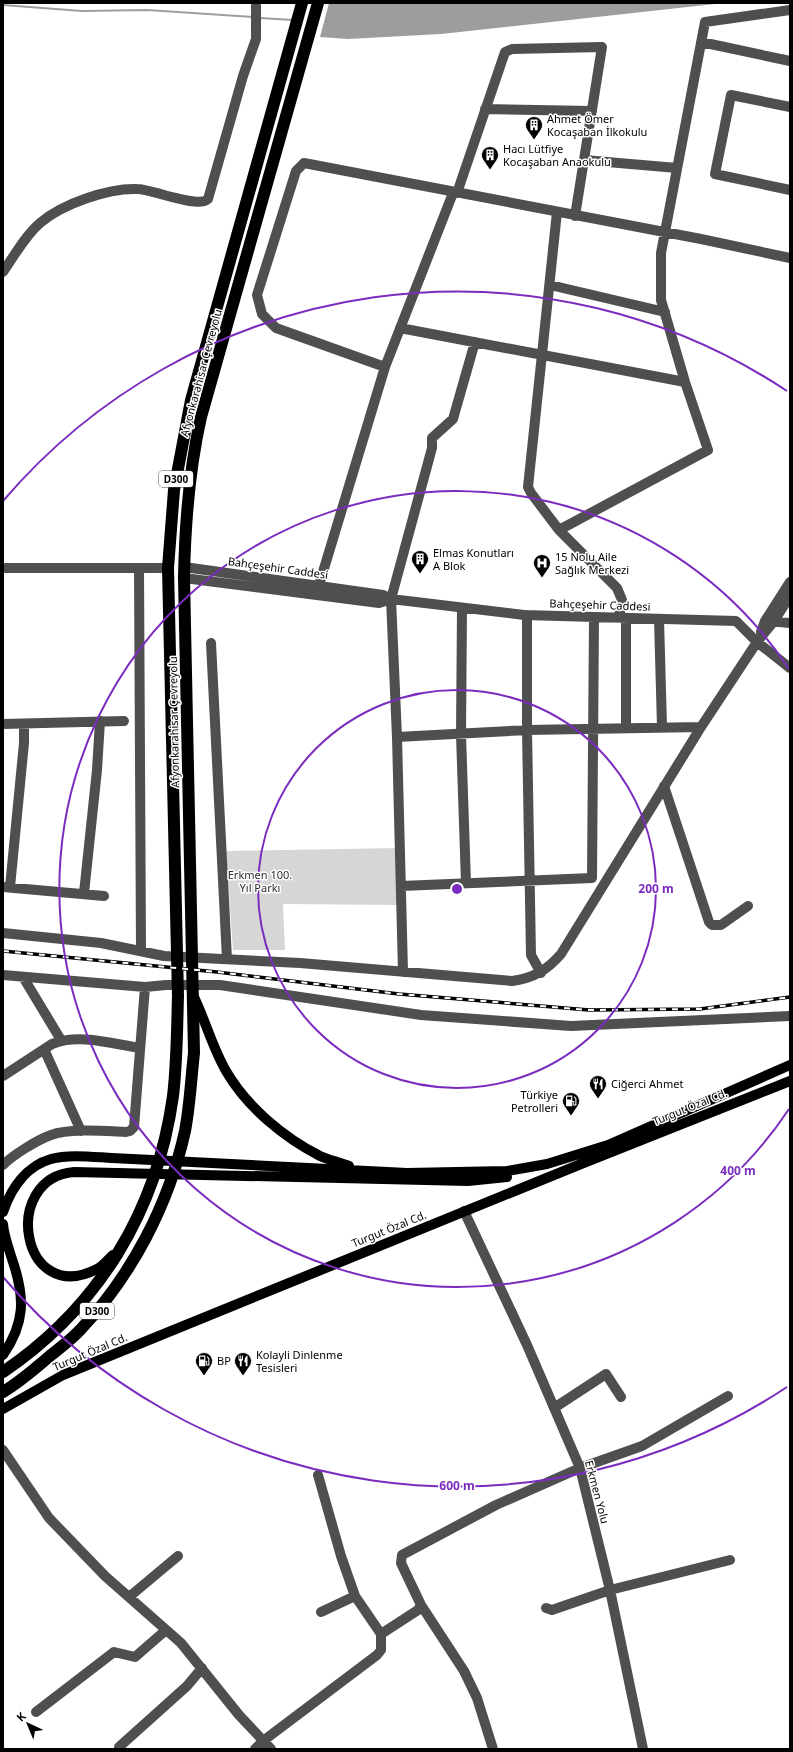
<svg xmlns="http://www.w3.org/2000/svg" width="793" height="1752" font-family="'Noto Sans',sans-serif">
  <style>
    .green { fill: #d6d6d6 }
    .water { fill: #9d9d9d }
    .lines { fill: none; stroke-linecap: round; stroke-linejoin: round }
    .stream { stroke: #9d9d9d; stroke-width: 2 }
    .minor { stroke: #4f4f4f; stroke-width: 10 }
    .major { stroke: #000; stroke-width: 10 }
    .highway { stroke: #000; stroke-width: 12 }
    .rail-casing { stroke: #000; stroke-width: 3.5 }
    .rail { stroke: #fff; stroke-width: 2; stroke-dasharray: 6; stroke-linecap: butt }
    .ring { fill: none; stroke: #7b2cbf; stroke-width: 2 }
    .labels { text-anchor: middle; stroke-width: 3; stroke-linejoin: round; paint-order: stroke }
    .shield { fill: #fff; stroke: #4c4c4c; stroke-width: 1 }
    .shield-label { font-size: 10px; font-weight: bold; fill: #000 }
    .poi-label { font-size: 11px; fill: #000; stroke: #fff; text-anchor: start }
    .street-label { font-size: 11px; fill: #000; stroke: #fff }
    .park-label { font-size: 11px; fill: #2d2d2d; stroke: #fff }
    .centre { fill: #7b2cbf; stroke: #fff; stroke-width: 2 }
    .ring-label { font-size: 12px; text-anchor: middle; font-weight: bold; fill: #7b2cbf; stroke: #fff; stroke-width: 3; stroke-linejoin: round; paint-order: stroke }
  </style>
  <rect width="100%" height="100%" fill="#fff"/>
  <!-- green -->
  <path class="green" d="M399,848l3,57 -119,-1 2,46h-52l-7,-99z"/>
  <!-- water -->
  <path class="water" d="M329,3h395l-283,31 -93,5 -28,-2z"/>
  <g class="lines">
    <!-- stream -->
    <path class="stream" d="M3,5l79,6 65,-1 106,7
      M260,18l33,2"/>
    <!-- minor -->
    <path class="minor" d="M701,42l89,19
      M790,107l-59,-12 -16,79 75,16
      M485,109l107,2
      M584,160l93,8
      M457,193l48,-141 7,-3 90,-2 -27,169
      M557,212l-29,275 3,6 28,37 58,58 5,12 -3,17
      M3,272c11,-16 22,-36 37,-49 22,-19 68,-35 97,-34 15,0 61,20 71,10l35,-123 13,-37v-36
      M550,285l115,27
      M400,328l285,54
      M385,367l-109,-39 -14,-14 -5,-19 39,-124 8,-8 397,76 89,19
      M559,530l149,-80 -23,-68 -24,-82v-47l44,-231 85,-12
      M184,567l199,28 8,4 133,16 212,6 21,21 33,26
      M3,568h165
      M139,568l2,383
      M184,578l195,25 12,-4
      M316,595l69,-228 68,-174
      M462,608l-1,127 5,148
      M527,615v115l4,225 10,18
      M626,618v110
      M659,619l3,108
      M768,621l22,2
      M761,632l4,-11 25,-39
      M211,643l16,316
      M3,724l121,-3
      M397,737l130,-7 174,-3 56,-85 17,-21 16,-25
      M664,786l45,136 3,3h9l27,-19
      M401,886l191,-8 2,-261
      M3,887l101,9
      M10,887l14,-144v-19
      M84,893l13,-123 3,-49
      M3,933l98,10 63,13 136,7 212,18c22,-3 35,-11 49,-27l140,-227
      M403,972l-6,-235 -6,-138 41,-151v-10l21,-19 22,-77
      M3,975l142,12 -11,140 -4,4 -4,1c-22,-1 -56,-4 -75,3 -14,5 -38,20 -48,30
      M23,977l38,63
      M145,987l21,-2h54l201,30 150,11 219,-10
      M44,1049l37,82
      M3,1076l49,-32c27,-11 61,0 88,4
      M464,1211l63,134 53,123 30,122 33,159
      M554,1408l52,-34 15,23
      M3,1450l46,68 56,58 76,67 58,72 32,34
      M129,1597l49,-41
      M546,1608l6,2 58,-20 120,-30
      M321,1612l34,-16
      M381,1634l37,-24 3,-5
      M36,1712l78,-60 21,5 31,-27
      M119,1747l68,-61 15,-18
      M255,1749l8,-8 114,-86 4,-5v-16l-26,-38 -14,-40 -23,-81
      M493,1749l-16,-51 -13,-27 -43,-66 -20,-42 1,-8 94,-50 84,-37 62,-22 86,-50"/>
    <!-- major -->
    <path class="major" d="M193,995c12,24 19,52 33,76 21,36 57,66 94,85 9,4 19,6 29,10
      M3,1212c8,-23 23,-46 48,-53 18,-5 42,-2 61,-1l295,15 100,-2 40,-7 61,-19 182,-80
      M3,1224c1,13 6,25 10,38 12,36 12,61 -10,93
      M113,1255c-5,4 -10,11 -16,14 -76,39 -97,-91 -23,-97l394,9 39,-4
      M3,1409l60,-34 518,-211 209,-83"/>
    <!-- highway -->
    <path class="highway" d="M3,1372c96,-65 154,-161 170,-276 4,-33 4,-67 5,-100l-10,-428 6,-78 17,-90 111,-397
      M3,1392c17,-10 33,-24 48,-37 10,-8 21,-16 30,-26 51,-54 88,-125 104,-198 5,-26 6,-52 9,-78l-10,-475c1,-55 5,-108 17,-161l117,-414"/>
    <defs>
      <path id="rail" d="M3,951l214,21 182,22 190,16 111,-1 90,-12"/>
    </defs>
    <!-- rail casing -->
    <use href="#rail" class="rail-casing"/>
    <!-- rail -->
    <use href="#rail" class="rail"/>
  </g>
  <!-- distance rings -->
  <g class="ring">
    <circle cx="457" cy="889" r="199"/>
    <path d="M789 1109A398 398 0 1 1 789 669"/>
    <path d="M787 1387A597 597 0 0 1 3 1277M3 501A597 597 0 0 1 787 391"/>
  </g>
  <!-- icons -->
  <defs>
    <symbol id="building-pin" viewBox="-11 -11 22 30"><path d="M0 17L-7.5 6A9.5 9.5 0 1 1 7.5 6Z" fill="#000" stroke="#fff"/><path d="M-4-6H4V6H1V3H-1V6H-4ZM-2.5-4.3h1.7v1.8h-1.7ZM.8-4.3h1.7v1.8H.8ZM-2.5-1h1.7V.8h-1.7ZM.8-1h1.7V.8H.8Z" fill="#fff"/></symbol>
    <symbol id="hospital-pin" viewBox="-11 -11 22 30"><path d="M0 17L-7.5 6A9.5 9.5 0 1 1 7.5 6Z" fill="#000" stroke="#fff"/><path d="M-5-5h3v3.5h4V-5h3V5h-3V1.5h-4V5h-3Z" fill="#fff"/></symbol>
    <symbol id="restaurant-pin" viewBox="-11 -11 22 30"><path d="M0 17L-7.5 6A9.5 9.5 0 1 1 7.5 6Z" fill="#000" stroke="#fff"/><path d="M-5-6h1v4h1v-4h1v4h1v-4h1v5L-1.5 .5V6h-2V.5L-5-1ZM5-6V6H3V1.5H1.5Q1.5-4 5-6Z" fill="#fff"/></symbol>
    <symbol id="fuel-pin" viewBox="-11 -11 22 30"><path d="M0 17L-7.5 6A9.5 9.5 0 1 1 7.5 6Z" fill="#000" stroke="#fff"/><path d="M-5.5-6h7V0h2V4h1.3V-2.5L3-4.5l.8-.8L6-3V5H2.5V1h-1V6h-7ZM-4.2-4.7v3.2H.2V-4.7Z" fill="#fff"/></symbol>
  </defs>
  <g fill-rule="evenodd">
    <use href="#building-pin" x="524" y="115" width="20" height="27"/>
    <use href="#building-pin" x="480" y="145" width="20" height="27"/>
    <use href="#building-pin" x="410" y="549" width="20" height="27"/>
    <use href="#hospital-pin" x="532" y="553" width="20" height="27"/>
    <use href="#restaurant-pin" x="588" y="1074" width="20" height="27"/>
    <use href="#fuel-pin" x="561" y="1091" width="20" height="27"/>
    <use href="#fuel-pin" x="194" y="1351" width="20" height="27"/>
    <use href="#restaurant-pin" x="233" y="1351" width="20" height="27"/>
  </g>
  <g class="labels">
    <!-- shield labels -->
    <g class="shield">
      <rect x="159" y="471" width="34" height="16" rx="3"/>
      <rect x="80" y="1303" width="34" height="16" rx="3"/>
    </g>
    <g class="shield-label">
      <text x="176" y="483">D300</text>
      <text x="97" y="1315">D300</text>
    </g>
    <!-- poi labels -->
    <g class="poi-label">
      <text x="547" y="123">Ahmet Ömer<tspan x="547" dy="13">Kocaşaban İlkokulu</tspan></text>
      <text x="503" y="153">Hacı Lütfiye<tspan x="503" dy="13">Kocaşaban Anaokulu</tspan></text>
      <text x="433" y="557">Elmas Konutları<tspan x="433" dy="13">A Blok</tspan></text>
      <text x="555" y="561">15 Nolu Aile<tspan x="555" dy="13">Sağlık Merkezi</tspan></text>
      <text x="611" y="1088">Ciğerci Ahmet</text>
      <text x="558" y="1099" text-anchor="end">Türkiye<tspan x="558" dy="13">Petrolleri</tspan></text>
      <text x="256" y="1359">Kolayli Dinlenme<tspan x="256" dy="13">Tesisleri</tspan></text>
      <text x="217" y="1365">BP</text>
    </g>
    <!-- street labels -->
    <g class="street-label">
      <text transform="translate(201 373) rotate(-75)" y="4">Afyonkarahisar Çevreyolu</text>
      <text transform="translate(278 568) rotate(8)" y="4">Bahçeşehir Caddesi</text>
      <text transform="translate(600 605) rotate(2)" y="4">Bahçeşehir Caddesi</text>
      <text transform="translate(174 722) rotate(-91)" y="4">Afyonkarahisar Çevreyolu</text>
      <text transform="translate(690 1107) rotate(-22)" y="4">Turgut Özal Cd.</text>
      <text transform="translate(389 1229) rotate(-22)" y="4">Turgut Özal Cd.</text>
      <text transform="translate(90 1352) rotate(-23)" y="4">Turgut Özal Cd.</text>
      <text transform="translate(597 1492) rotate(75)" y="4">Erkmen Yolu</text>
    </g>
    <!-- park labels -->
    <g class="park-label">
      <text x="260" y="879">Erkmen 100.<tspan x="260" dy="13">Yıl Parkı</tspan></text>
    </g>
  </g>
  <circle cx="457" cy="889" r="6" class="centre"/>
  <g class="ring-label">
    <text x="656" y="893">200 m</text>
    <text x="738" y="1175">400 m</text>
    <text x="457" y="1490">600 m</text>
  </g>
  <!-- border -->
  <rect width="793" height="1752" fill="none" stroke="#000000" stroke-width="8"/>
  <!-- north arrow -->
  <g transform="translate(28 1724) rotate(316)" stroke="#ffffff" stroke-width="3" paint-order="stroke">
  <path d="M0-3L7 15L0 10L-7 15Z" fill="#000000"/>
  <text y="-6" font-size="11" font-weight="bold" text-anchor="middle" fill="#000000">K</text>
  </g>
</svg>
